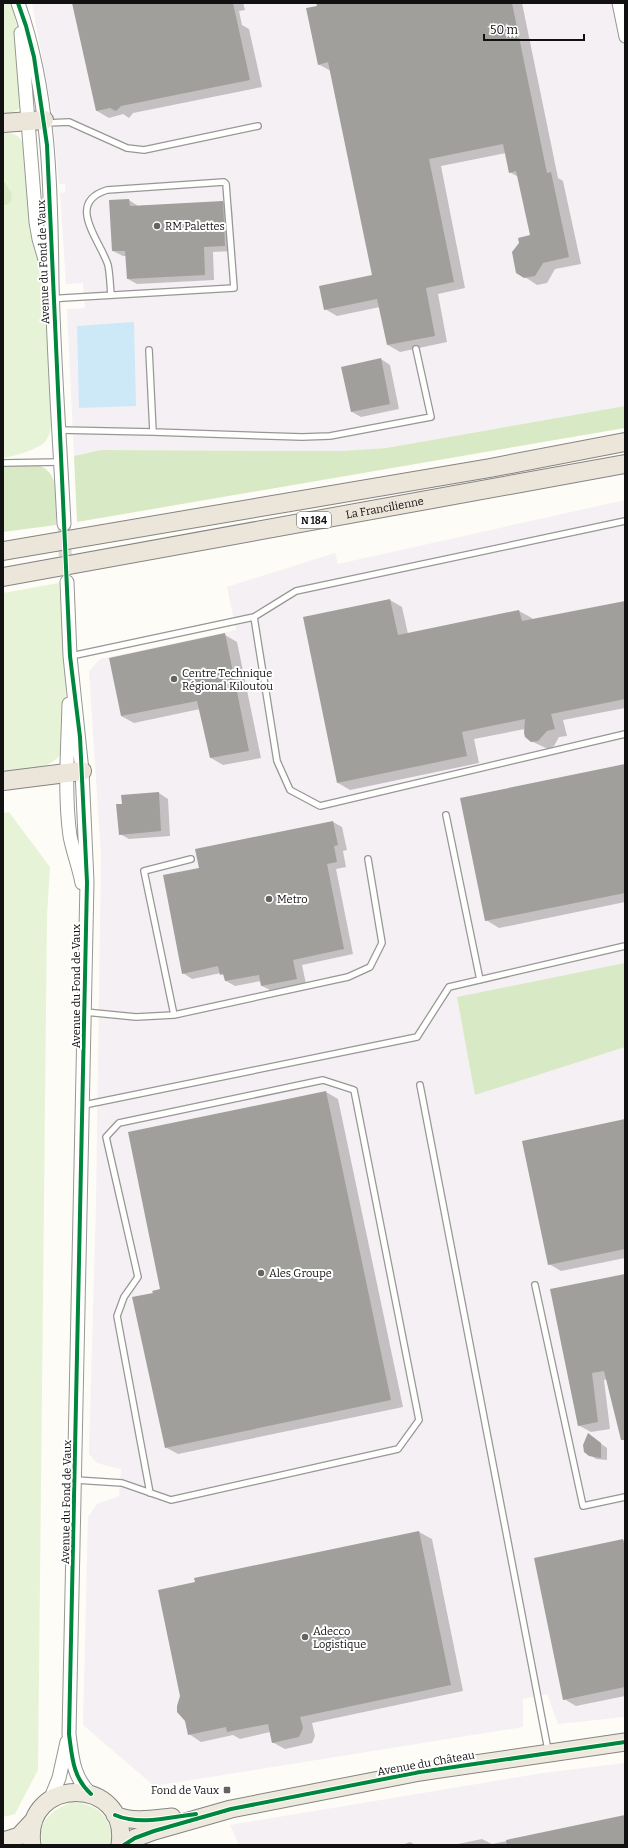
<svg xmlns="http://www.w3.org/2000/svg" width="628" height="1848" font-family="Bitter,serif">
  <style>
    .industrial { fill: #f5f0f3 }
    .green { fill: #e7f3d7 }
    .forest { fill: #d8eac5 }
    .water { fill: #cde8f7 }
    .shadow { fill: #0003 }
    .building { fill: #a19f9c }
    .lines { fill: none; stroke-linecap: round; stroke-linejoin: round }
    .tertiary-tunnel { stroke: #dad9d4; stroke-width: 13; stroke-dasharray: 13 6; stroke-linecap: butt }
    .service-casing { stroke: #979795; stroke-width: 8 }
    .minor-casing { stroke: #979795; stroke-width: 13 }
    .tertiary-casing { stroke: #979795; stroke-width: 15 }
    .primary-casing { stroke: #858482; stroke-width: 19 }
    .trunk-casing { stroke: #858482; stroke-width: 20 }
    .service { stroke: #fffffe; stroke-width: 5.5 }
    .minor { stroke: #fffffe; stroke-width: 11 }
    .tertiary { stroke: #fffffe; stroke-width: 13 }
    .primary { stroke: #ede9dc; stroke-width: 17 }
    .trunk { stroke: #ece5da; stroke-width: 18 }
    .cycleway-casing { stroke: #fff; stroke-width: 6 }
    .cycleway { stroke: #00873e; stroke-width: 4 }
    .poi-dot { fill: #646362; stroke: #fff; stroke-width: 1.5 }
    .labels { text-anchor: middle; stroke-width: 4; stroke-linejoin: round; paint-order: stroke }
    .shield { fill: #fff; stroke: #585858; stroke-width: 1 }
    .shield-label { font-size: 10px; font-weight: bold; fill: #111 }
    .poi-label { font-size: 11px; fill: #111; stroke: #fff; text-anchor: start }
    .street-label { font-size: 11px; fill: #111; stroke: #fff }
  </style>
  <rect width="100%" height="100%" fill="#fdfcf7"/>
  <!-- industrial -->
  <path class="industrial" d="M32,3h593v403l-239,42 -45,3 -240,-1 -27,6 -7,-147 18,-1 -2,-25 -17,1 -6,-91 5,-1v-8h-6l-7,-73z
    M625,500v1217l-67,7 -11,-30 -24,5v28l-369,59 -71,-61 5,-208 9,-13 22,-8 2,-27 -24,-6 -8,-9 7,-250 5,-349 -12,-184 11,-12 136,-29 -9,-43 108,-34 3,11z
    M625,1763v82h-386l-9,-20 313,-52z"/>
  <!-- green -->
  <path class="green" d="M3,3h9c9,34 8,70 8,105l-12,8 -5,1z
    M3,133c13,-1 18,4 22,15l20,146 7,130c-2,7 -3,13 -7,18 -6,7 -33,15 -42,16v-253h4l-2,-24 -2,-2z
    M59,583l7,104 -3,63c-10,21 -40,20 -60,23v-180z
    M9,812l41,55 -3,49 -9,854 -23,44 -12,3v-1004z
    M73,1802c26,3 40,15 38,43h-68c-8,-23 11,-37 30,-43z"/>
  <!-- forest -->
  <path class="forest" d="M3,179l9,15 -1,7 -4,4h-4z
    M625,406v22l-548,94 -3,-66 27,-6 240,1 45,-3z
    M37,465c25,6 19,40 19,60l-53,7v-65z
    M625,963v84l-150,48 -18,-98z"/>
  <!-- water -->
  <path class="water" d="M134,322l2,84 -57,2 -2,-82z"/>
  <!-- shadow -->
  <path class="shadow" d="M73,3h170l2,7 -6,1 3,14 7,4 13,58 -129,26 -4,5 -6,-4 -14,4 -12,-7z
    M317,3h205l36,175 5,3 18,83 -26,5 -8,14 -10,2 -12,-8 6,-41 -12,-59 -10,-5 -3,-19 -65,13 24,122 -27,6 9,48 -47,10 -12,-7 -8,-38 -43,9 -12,-7 48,-33 -42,-205 -13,-7z
    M129,200l9,6 85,-4 9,5 2,44 -21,1 1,28 -77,4 -9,-5 -1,-23h-4l-10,-5z
    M381,359l9,6 9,44 -38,8 -9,-5z
    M390,600l12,7 6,27 111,-23 13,7v2l93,-18v106l-62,12 4,16 -8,1 -5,9 -6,3 -17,-8 -6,-12 -51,10 5,24 -129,27 -12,-7z
    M225,635l12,7 24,116 -38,7 -12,-7 -11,-49 -66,14 -13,-7z
    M625,765v137l-126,26 -13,-8z
    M159,793l9,6 2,37 -41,3 -9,-5 3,-29z
    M333,822l9,5 5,23 -4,1 3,16 -10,2 17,85 -51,11 4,19 -34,7 -10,-5 -1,-5 -26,5 -9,-5 -1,-5 -4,-3 -29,6 -9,-6 17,-104z
    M326,1092l12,7 65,308 -225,47 -13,-7 -11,-153 7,-4z
    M625,1120v138l-64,13 -12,-7z
    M625,1275v165l-18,-61 -3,1 6,49 -19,3 -13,-7 -27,-135z
    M589,1435l18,13v12l-11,-1 -6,-4z
    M419,1532l13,7 31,152 -151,32 3,13 -3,7 -27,6 -13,-7 -2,-10 -30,7 -7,-4 -32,7 -12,-8z
    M623,1540l2,1v155l-49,10 -12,-7z
    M625,1816v29h-172l29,-6 10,5z
    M410,1842l6,3h-14z"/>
  <!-- building -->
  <path class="building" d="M72,3h161l17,77 -129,26 -5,5 -6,-3 -14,3z
    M316,3h196l35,170 4,-1 18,85 -26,6 -8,13 -11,2 -8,-5 -4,-21 7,-9 -1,-5 12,-3 -14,-64 -7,2 -6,-29 -74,15 25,123 -28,6 9,48 -48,9 -10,-46 -53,11 -5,-24 53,-11 -44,-213 -10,3 -12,-57 11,-2z
    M129,199l1,7 93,-5 2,45 -21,1 1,28 -78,4 -2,-28h-13l-3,-51z
    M381,358l9,46 -39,8 -10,-45z
    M390,599l8,36 121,-25 3,11 103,-20v98l-74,15 4,15 -8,2 -9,10 -7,1 -6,-5 -1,-4 1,-14 -63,13 5,24 -130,27 -34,-166z
    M225,633l24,118 -39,7 -13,-57 -76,15 -12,-58z
    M625,764v129l-140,28 -25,-123z
    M159,792l2,39 -42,4 -3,-31h6l-1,-9z
    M333,821l5,24 -4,1 3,16 -10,2 17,85 -51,11 4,19 -36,7 -2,-11 -34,6 -2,-7 -3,1 -2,-9 -36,8 -19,-99 36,-7 -4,-19z
    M326,1091l65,309 -226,48 -33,-151 21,-4 -1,-2 8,-2 -32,-157z
    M625,1119v130l-77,16 -26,-124z
    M625,1274v166h-4l-17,-69 -12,2 6,49 -20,4 -28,-137z
    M588,1433l13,10v15l-12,-2 -5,-4 -1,-7z
    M419,1531l32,154 -151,32 3,11 -4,9 -27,6 -4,-19 -41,8 -1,-5 -38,8 -3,-14 -8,-9v-6l3,-10 -22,-106 37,-8 -1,-4z
    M623,1539l2,10v138l-62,13 -29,-142z
    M625,1815v30h-118l-1,-5z"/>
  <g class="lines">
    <!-- tertiary-tunnel -->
    <path class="tertiary-tunnel" d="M64,524l2,51"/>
    <defs>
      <path id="service" d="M47,123l22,-1 58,26 17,2 114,-24
        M53,299l10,-1 171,-10 -8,-104 -2,-2 -117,8c-42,13 -7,50 1,75 2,9 2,20 3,30
        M149,350l4,82
        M59,430l94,2 149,5 28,-1 101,-19 -15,-68
        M3,463l57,-1
        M254,617l42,-26 329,-70
        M71,656l183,-39 23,144 13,29 30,16 305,-72
        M446,815l34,165
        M85,1012l51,5 38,-2 174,-38 22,-10 12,-24 -14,-84
        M174,1015l-30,-144 47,-12
        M420,1085l128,665
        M84,1105l333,-68 32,-50 176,-41
        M535,1285l48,221 42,-9
        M76,1480l46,3 49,17 227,-51 21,-29 -65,-330 -31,-10 -204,43 -13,14 32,140 -14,20 -7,19 33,177"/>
      <path id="minor" d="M618,3l7,34"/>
      <path id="tertiary" d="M18,3c32,89 33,187 34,280 2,81 8,161 12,241
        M21,33l15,189 3,17 10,34
        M67,582l3,74 12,115 5,111 -18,852c3,23 4,44 22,60
        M69,704c-1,44 -5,88 1,132 3,16 9,31 12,47
        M50,1800l9,-22 8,-36"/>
      <path id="primary" d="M115,1815c19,8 37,4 57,2
        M3,1841l16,-5 14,-15
        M32,1845c-10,-70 98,-70 88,0
        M124,1845l11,-7 19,-7 77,-22 189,-37 205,-30"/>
      <g id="trunk">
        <path d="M3,123l41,-3"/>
        <path d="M3,551l487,-83 135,-26"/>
        <path id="s1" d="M3,577l622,-113"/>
        <path d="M3,781l79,-10"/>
      </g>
    </defs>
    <!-- service casing -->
    <use href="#service" class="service-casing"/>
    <!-- minor casing -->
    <use href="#minor" class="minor-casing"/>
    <!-- tertiary casing -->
    <use href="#tertiary" class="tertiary-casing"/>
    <!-- primary casing -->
    <use href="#primary" class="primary-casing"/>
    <!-- trunk casing -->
    <use href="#trunk" class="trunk-casing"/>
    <!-- service -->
    <use href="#service" class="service"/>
    <!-- minor -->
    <use href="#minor" class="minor"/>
    <!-- tertiary -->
    <use href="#tertiary" class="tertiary"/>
    <!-- primary -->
    <use href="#primary" class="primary"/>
    <!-- trunk -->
    <use href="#trunk" class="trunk"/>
    <defs>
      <path id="cycleway" d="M18,3l8,23 8,31 13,88 23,511 10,81 7,145 -18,852c3,23 4,44 22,60
        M115,1815c25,11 55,2 81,-1
        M124,1845l11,-7 19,-7 77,-22 189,-37 205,-30"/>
    </defs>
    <!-- cycleway casing -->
    <use href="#cycleway" class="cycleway-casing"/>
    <!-- cycleway -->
    <use href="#cycleway" class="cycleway"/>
  </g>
  <!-- markers -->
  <g class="poi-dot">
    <circle cx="157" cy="226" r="4"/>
    <circle cx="174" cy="679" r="4"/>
    <circle cx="269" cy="899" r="4"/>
    <circle cx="261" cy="1273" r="4"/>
    <circle cx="305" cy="1637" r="4"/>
    <rect x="223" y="1786" width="8" height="8" rx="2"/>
  </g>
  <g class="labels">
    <!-- shield labels -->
    <rect class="shield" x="297" y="512" width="34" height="16" rx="3"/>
    <g class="shield-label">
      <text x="314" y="524">N 184</text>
    </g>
    <!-- poi labels -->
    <g class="poi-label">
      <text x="165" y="230">RM Palettes</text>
      <text x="182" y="677">Centre Technique<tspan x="182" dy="13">Régional Kiloutou</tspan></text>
      <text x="277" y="903">Metro</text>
      <text x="269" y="1277">Ales Groupe</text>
      <text x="313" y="1635">Adecco<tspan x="313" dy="13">Logistique</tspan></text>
      <text x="219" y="1794" text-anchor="end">Fond de Vaux</text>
    </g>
    <!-- street labels -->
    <g class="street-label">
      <text transform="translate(43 262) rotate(-92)" y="4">Avenue du Fond de Vaux</text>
      <text dy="4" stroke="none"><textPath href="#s1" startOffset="388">La Francilienne</textPath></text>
      <text transform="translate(76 986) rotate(-90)" y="4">Avenue du Fond de Vaux</text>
      <text transform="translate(66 1502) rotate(-89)" y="4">Avenue du Fond de Vaux</text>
      <text transform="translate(426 1763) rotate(-10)" y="4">Avenue du Château</text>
    </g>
  </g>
  <!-- border -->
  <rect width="628" height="1848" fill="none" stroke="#111111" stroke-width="8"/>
  <!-- scale -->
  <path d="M484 34v6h100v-6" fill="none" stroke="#111111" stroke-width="2"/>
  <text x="490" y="34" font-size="12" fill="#111111" stroke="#ffffff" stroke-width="3" paint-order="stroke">50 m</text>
</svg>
